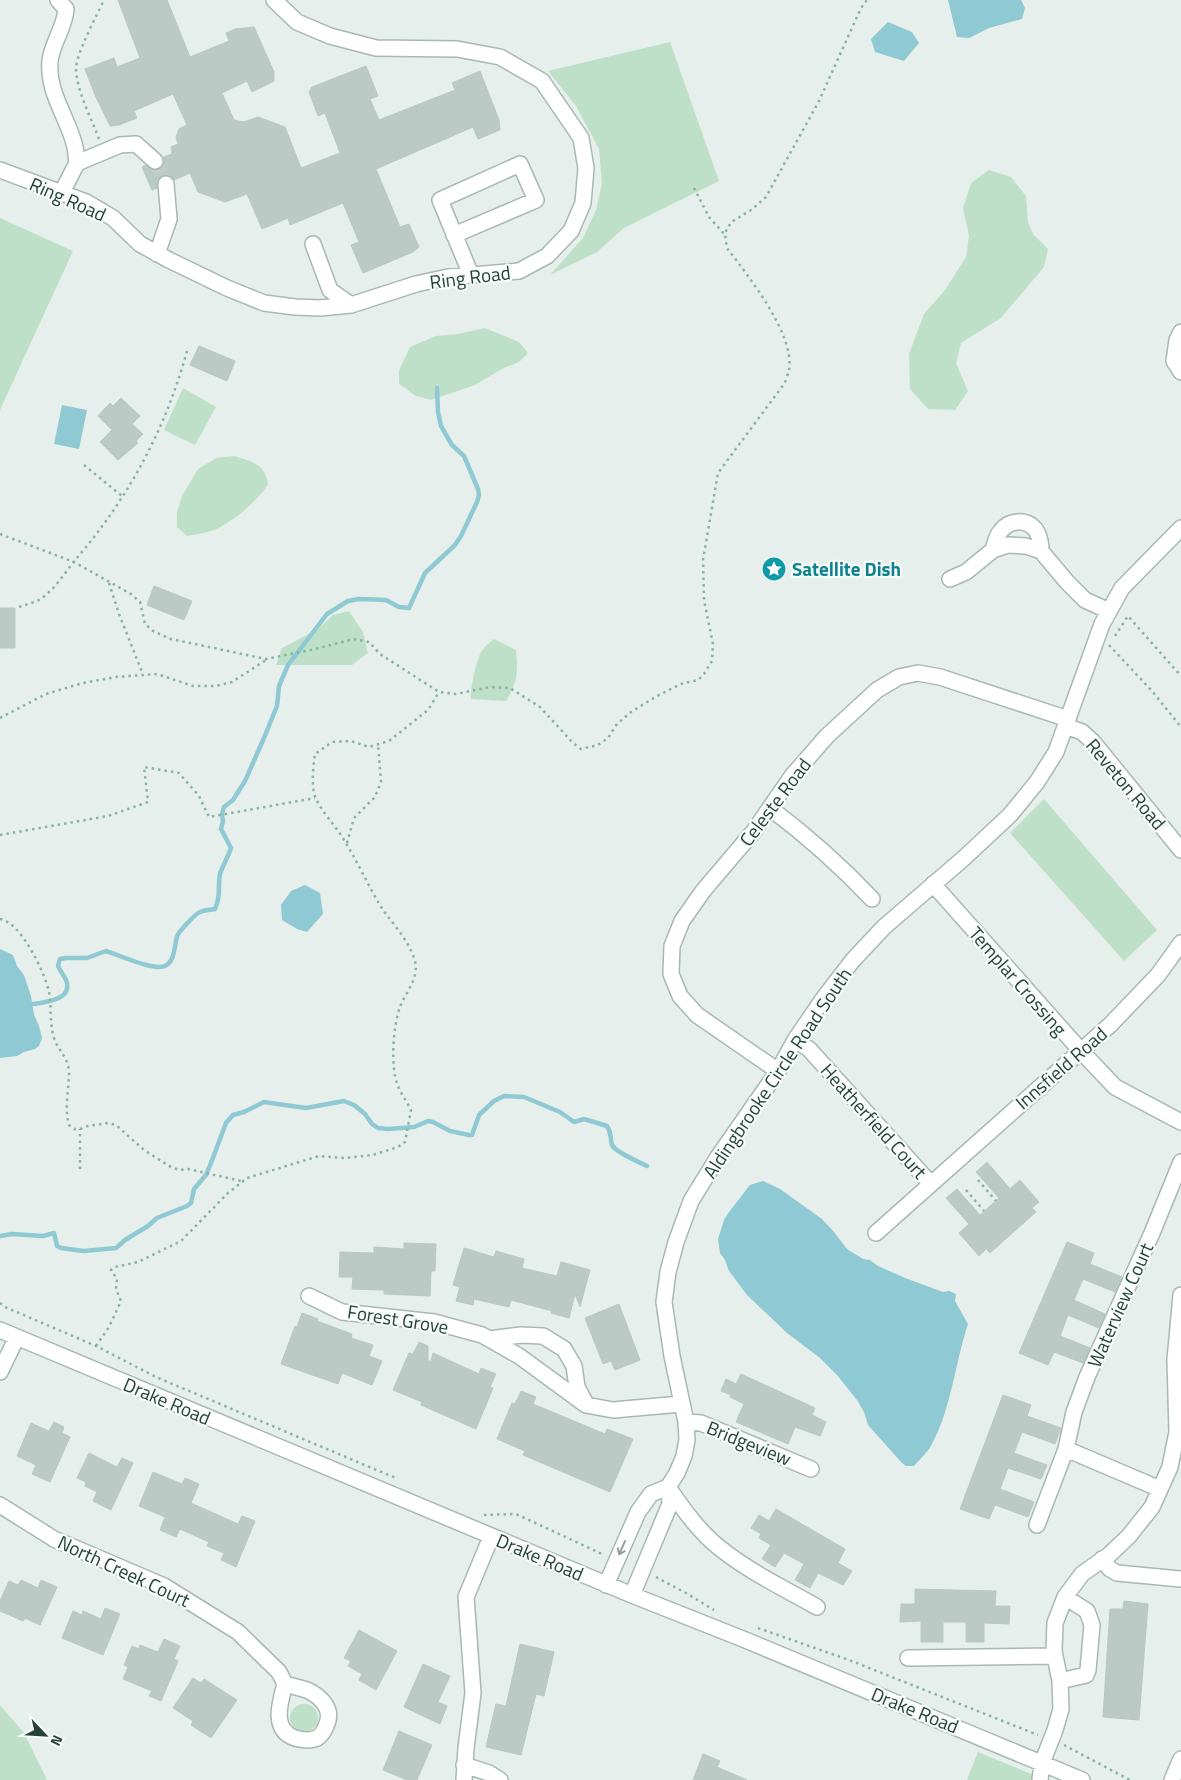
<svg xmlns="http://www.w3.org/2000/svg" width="1181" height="1780" font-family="'Titillium Web',sans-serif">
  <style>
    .green { fill: #bfe0c8 }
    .water { fill: #8ec9d4 }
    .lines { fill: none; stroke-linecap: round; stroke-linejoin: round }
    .stream { stroke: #8ec9d4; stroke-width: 4.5 }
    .building { fill: #bbcac4; stroke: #b8c9c2 }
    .minor-tunnel { stroke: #bfccc8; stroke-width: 15; stroke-dasharray: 15 8; stroke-linecap: butt }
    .minor-casing { stroke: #a8b8b2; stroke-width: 18 }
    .path { stroke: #86b3a5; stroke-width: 2.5; stroke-dasharray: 2.5 4; stroke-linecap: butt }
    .minor { stroke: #fff; stroke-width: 15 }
    .oneway { stroke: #92a09c }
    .labels { text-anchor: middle; stroke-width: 4.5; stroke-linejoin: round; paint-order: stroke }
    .street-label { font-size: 19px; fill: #24423a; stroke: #f7fbf9 }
    .culture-label { font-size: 19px; font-weight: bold; fill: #0d838f; stroke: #f7fbf9; text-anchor: start }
  </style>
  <rect width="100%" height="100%" fill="#e6efeb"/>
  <!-- green -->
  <path class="green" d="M670,42l49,139 -95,47 -27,24 -47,23 33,-37 13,-28 6,-27 -3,-34 -23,-43 -28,-35z
    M989,170l22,7 15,19 2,26 5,12 15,15 -4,18 -43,51 -40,25 -5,20 12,28 -13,19 -27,-1 -18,-20 -1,-35 15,-40 21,-24 21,-33 3,-21 -6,-28 8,-25z
    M0,218l73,33 -73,159z
    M485,328l34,14 9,11 -9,9 -15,6 -29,17 -44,15 -15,-4 -17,-12v-14l11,-23 26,-11 22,-2z
    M183,388l33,19 -21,38 -31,-15z
    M234,456c18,5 32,9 34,29 -12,17 -35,37 -54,45 -9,3 -19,4 -27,6l-10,-9v-15l5,-16 16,-27 18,-11z
    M349,611l14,21 5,21 -16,12h-76l6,-17 36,-19 15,-14z
    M494,639l22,11c2,23 2,31 -10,51l-35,-2c-1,-10 5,-36 9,-45 3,-6 9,-11 14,-15z
    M1044,799l113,131 -33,31 -114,-128z
    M290 1718a14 14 0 1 1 28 0a14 14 0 1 1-28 0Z
    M0,1705l24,28 23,47h-47z
    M978,1752l68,28h-79z"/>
  <!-- water -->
  <path class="water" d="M948,0h73l4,8 -3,11 -33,9 -20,10 -12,-1z
    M888,22l24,10 7,11 -15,18 -29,-9 -4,-13z
    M62,405l25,5 -8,39 -25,-5z
    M305,885l15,8 3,21 -16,18 -10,-3 -15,-9 -1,-15 10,-14z
    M0,949l13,6 4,11 7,9 7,21 3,19 5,11 3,12 -3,8 -4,3 -11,3 -7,4 -17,2z
    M763,1181l17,8 42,30 12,13 13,17 16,10 7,1 8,6 27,12 38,14 6,-1 7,3 -1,7 13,23c-13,39 -16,81 -35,118 -4,9 -12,16 -19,24h-8l-4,-3 -34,-38 -4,-13 -7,-12 -20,-25 -17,-17 -33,-25 -40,-38 -18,-24 -4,-11 -5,-7 -2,-14 6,-19 5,-8 21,-27z"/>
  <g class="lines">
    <!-- stream -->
    <path class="stream" d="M33,1004c12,-2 41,-4 33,-24 -2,-5 -6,-9 -8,-14l2,-7 6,-1h21l19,-7c13,4 47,20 59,15 11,-5 9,-23 13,-32 3,-4 17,-20 22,-22 4,-2 10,-2 15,-3 7,-16 2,-22 5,-35 3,-9 8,-17 11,-26l-10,-19 2,-8 -1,-7 2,-7 9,-7 12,-19 19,-43 13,-32 2,-20 9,-21 39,-51 21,-13 11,-2 27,1 13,7 10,1 16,-35 30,-28 6,-9 16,-34 2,-7 -1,-6 -14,-33 -12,-11 -11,-19 -3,-14 -1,-24
      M0,1236l12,-2 31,2 11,-3 3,13 4,2 23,3 32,-3 9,-8 23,-14 9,-8 30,-12 4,-3 3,-14 12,-14 5,-12 15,-40 7,-8 11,-3 20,-10 42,6 38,-7 10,4 11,9 7,10 6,4 10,1 26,-2 14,-6 5,1 17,9 19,4h3l7,-20 15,-14 10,-5 20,1 36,15 14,10 10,-3 23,7c5,8 3,12 5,19 3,7 27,17 35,21"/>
  </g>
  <!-- building -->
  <path class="building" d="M118,0h49l23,57 39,-16 -3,-8 9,-4 19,-2 20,45v9l-22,11 -5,-11 -25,12 12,27 10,2 14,-5 27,10 16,41 39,-15 -15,-40 -7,3 -9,-24 3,-5 54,-21 12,30 -8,3 9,21 76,-30 -3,-7 28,-12 19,49 1,10 -22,9 -5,-12 -97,42 24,58 9,-3 10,23 -6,5 -50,21 -12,-28 8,-3 -16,-39 -53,22 -2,-7 -26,11 -15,-35 -22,8 -27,-10 -8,-19 -16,7 -4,-5 -9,1 -4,4v8l-5,2 -10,-23 4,-2 8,5 8,-2 2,-6v-5l8,-3 -1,-7 7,-3 -2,-7 3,-8 8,-4 -14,-31 -39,17 3,7 -18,7 -9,1 -15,-31 -10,-26 29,-11 3,9 23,-9z
    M199,346l36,15 -8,20 -37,-16z
    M121,398l19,18 -8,8 11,10 -7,7 2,2 -20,17 -18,-18 12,-12 -14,-14 12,-13 3,3z
    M154,586l38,15 -8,19 -37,-15z
    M0,608h15v40h-15z
    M987,1162l23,27 10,-9 19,22 -7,6 4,4 -46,41 -4,-4 -7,7 -20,-23 10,-9 -23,-26 11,-9 23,26 19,-17 -23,-26z
    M1067,1242l27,11 -4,11 32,13 -7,15 -32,-13 -9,21 31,14 -6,14 -31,-13 -8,21 30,12 -7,15 -29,-11 -6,13 -29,-12z
    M404,1243l32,1 -1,27h-4l-1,25 -46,-2v-4l-32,-1 1,-12h-14l1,-25 34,1v-6l30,2z
    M464,1248l30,9 2,-6 28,8 -2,9 35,8 4,-14 29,8 -10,37 -5,-13 -6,24 -18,-5 1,-2 -41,-11 -2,7 -35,-8 -1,6 -17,-4 4,-14 -7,-2z
    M619,1304l21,56 -25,10 -4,-9 -8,3 -18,-46z
    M302,1313l16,6 -1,2 35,13 -1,4 22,7 -4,11 13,5 -10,24 -30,-12 -4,11 -57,-20 14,-38 2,1z
    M419,1342l9,4v15h3l2,-8 46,21 2,-6 15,6 -6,13 3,1 -17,41 -55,-24 1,-3 -29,-12 16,-37 4,1z
    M741,1374l74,34 -3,7 14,7 -6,14 -25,-9 -7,17 -52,-22 8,-18 -14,-7 1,-2 -10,-4 5,-12 10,5z
    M521,1391l15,6 -3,7 72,30 2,-5 26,10 -23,53 -87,-37 2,-4 -28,-12 15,-36 3,1z
    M1003,1395l28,10 -4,11 34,12 -6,16 -33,-12 -8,21 33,12 -6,14 -33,-11 -8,21 34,13 -6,15 -33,-12 -6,14 -29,-10z
    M54,1422l10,5 -2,6 8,4 -20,45 -18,-8 4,-9 -19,-9 14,-33 18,8z
    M89,1453l28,14 5,-9 11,5 -22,47 -18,-9 4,-9 -12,-6 1,-4 -9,-4z
    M153,1472l29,12 3,-6 14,6 -8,19 47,21 4,-8 13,5 -19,46 -15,-7 3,-7 -17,-7 2,-4 -29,-13 -4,8 -16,-7 5,-13 -26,-11z
    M776,1509l69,40 -7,14 14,8 -9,14 -25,-12 -8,15 -15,-8 9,-16 -20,-11 -9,14 -13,-8 9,-14 -12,-7 2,-4 -10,-6 8,-13 10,6z
    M21,1580l17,8 3,-8 16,7 -17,38 -15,-7 -2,3 -23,-10v-10l9,-20 9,4z
    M915,1589l81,2 -1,15h15l-1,18 -25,-1v19h-18v-20h-23v20h-22v-21l-21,1 1,-18h14z
    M1124,1601l24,3 -9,116 -36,-3 7,-108h13z
    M105,1608l15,6 -17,41 -41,-17 11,-27 9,4 1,-4 18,8z
    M359,1630l38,21 -21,39 -17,-10 3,-6 -14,-8 3,-5 -7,-3z
    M164,1639l16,7 -6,13 4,2 -17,40 -12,-5 3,-5 -29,-12 5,-12 -4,-2 8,-19 7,3 1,-4 18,7z
    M520,1644l34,8 -10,44 -8,-2 -15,61 -35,-8 10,-43 10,2z
    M423,1664l27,12 -12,26 9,4 -7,18 -36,-17z
    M193,1678l8,5 3,-4 33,21 -26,38 -20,-13 2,-4 -20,-13z
    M399,1731l33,14 -15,35h-10l-24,-10z
    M703,1754l17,7 -3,6 30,13h-54z"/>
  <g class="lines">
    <!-- minor-tunnel -->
    <path class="minor-tunnel" d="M155,161l11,23"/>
    <defs>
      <path id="minor" d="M58,0l8,9c-1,18 -14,34 -16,52 -3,32 18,56 25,86 1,5 1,10 2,16
        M0,170l86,32 27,16 27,26 29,16 58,28 37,15 31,4 25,1 31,-3 65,-21 32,-7 71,-6 28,-15 24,-25 12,-28 3,-35 -5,-30 -39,-57 -42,-24 -43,-8 -81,-1 -46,-12 -33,-14 -23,-22
        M61,194l16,-31 43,-18 16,-1 19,17
        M454,235l82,-35 -16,-36 -80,36 31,75
        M313,244l17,46 21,15
        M157,254l12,-35 -3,-35
        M1181,332l-4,8 -3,21 7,11
        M993,550c2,-6 3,-13 7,-18 9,-13 28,-14 37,0 3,6 4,13 4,19
        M950,579l16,-7 27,-22 15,-5 18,1 15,5 26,31 18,18 24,11
        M1066,726l16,6 11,10 88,108
        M770,808c37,28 70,57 102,91
        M933,884l148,167 34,36 66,35
        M795,1040l14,9 121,134
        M778,1071l-81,-56 -17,-19 -9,-22 1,-28 10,-25 21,-30 51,-60 38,-55 35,-40 50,-46 22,-13 19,-4 22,4 128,42
        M876,1233l234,-208 48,-50 23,-32
        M309,1296l33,16 92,10 48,13 37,21 67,49 27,5 68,-6
        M0,1330l632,265 111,44 339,141
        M489,1339l32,-4 22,1 21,13 10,17 3,21 9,17
        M0,1372l17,-35
        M686,1422l15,1 110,46
        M668,1487c15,22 32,46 53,62 29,23 64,40 96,58
        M1160,1489l-94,-40 8,-37 13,-35 65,-144 29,-71
        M0,1505l54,34 110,47 74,46 41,40 6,12c-5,18 -14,46 10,54 6,2 16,3 22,0 5,-3 7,-7 9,-12 8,-16 -4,-29 -19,-36 -7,-2 -15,-4 -22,-6
        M1037,1525l29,-76
        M1102,1559l8,10 7,4 64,6
        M606,1585l32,-73 13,-18 17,-7 9,-14 7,-17 3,-16 -1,-18 -14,-66 -8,-54 4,-30 8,-30 15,-41 27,-44 60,-86 17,-31 28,-41 30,-39 31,-33 80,-69 46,-43 27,-33 19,-30 46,-128 20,-36 59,-60
        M632,1595l38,-91 -1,-16
        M908,1658l147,-2
        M1060,1681l26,-6 2,-5 4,-45 -5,-14 -22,-14
        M464,1765l25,8 11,7
        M464,1780l2,-32 7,-55 -7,-96 25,-60
        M1040,1780l2,-17 13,-33 6,-21 -1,-28 -6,-30 1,-28 10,-26 17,-23 27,-19 20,-19 23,-29 18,-40 7,-35 -2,-72 6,-65
        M1172,1780l9,-21"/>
    </defs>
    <!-- minor casing -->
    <use href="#minor" class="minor-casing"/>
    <!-- path -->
    <path class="path" d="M99,139c-8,-22 -22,-47 -23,-70 0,-15 21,-54 28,-69
      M694,188l15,29 16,18
      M84,465l38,31
      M0,534l74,28 57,32 9,8 5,22 8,7 18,8 95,20 49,-10 39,-10 15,3 11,12 59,38 17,2 34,-7 20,1 30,19 33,36 8,6 17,-4 10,-7 9,-14 14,-12 26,-16 24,-12 17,-4 6,-6 8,-13 1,-17 -9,-44 -1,-40 15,-87 66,-89c2,-4 4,-10 5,-14 6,-36 -41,-94 -62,-122l-2,-13 2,-7 6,-7 18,-11 15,-13 53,-96 42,-93 6,-8
      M109,583l10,31 23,58
      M19,607c6,-2 12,-4 18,-6 17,-9 27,-28 39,-42 52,-60 90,-131 111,-208
      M1115,636l13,-20 53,60
      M1109,645l43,46 29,36
      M0,718l46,-24 37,-11 33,-6 41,-3 36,12h23l16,-4 34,-22
      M0,835l108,-19 40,-14 -4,-35 35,6 20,23 10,21 106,-19
      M347,843l7,-25 21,-21 6,-15 -3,-38
      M0,919c21,3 45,54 49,73 3,16 0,30 5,46 4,13 14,18 15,34 0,18 -5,36 0,53l5,4h6l8,-3 19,-3 9,2 28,25 25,16 10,4 9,-1 53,12
      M80,1169v-40
      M978,1180l18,21
      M966,1190l18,21
      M0,1303l5,4 91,39 60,31 242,102
      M96,1346l13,-19 12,-26 -5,-12 1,-10 -6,-9 4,-3 23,-5 43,-21 47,-48 19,-15 72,-22 26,2 28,-3 25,-8 7,-5 6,-32c-4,-8 -10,-16 -13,-24 -8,-19 -5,-60 2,-79 6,-16 21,-30 14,-49 -6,-18 -20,-33 -31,-48 -15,-24 -26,-50 -41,-73 -8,-13 -19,-24 -26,-38 -5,-10 -3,-33 -1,-45l17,-12 19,-1 18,6 20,-6 39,-31 11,-18
      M484,1515l32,-1 88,41
      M656,1577l30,16 28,17
      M758,1628l91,32 189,75
      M1064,1745l66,35"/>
    <!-- minor -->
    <use href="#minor" class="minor"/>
  </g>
  <!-- one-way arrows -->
  <defs><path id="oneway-shaft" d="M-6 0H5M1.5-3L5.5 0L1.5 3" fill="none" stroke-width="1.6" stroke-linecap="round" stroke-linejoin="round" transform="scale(1.25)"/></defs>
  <use class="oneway" href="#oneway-shaft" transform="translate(622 1548) rotate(114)"/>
  <!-- icons -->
  <defs>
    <symbol id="sight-disc" viewBox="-11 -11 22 22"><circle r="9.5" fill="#0f9aa8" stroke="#f7fbf9"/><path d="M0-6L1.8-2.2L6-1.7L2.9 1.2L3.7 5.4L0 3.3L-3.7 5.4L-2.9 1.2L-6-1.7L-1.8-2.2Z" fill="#fff"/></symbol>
  </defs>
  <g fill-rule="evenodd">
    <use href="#sight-disc" x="760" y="555" width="28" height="28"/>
  </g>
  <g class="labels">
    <!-- street labels -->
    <g class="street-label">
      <text transform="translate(68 199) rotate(24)" y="7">Ring Road</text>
      <text transform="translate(470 277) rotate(-7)" y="7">Ring Road</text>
      <text transform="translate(1126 784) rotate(50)" y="7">Reveton Road</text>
      <text transform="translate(775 802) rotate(-53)" y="7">Celeste Road</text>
      <text transform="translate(1018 981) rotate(49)" y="7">Templar Crossing</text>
      <text transform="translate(1061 1068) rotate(-41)" y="7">Innsfield Road</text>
      <text transform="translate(777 1073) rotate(-56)" y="7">Aldingbrooke Circle Road South</text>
      <text transform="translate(874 1121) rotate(48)" y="7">Heatherfield Court</text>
      <text transform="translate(1120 1305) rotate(-66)" y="7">Waterview Court</text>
      <text transform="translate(398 1319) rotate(9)" y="7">Forest Grove</text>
      <text transform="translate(167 1401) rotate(23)" y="7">Drake Road</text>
      <text transform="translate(749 1443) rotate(22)" y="7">Bridgeview</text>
      <text transform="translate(540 1557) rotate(23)" y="7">Drake Road</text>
      <text transform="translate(124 1571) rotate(25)" y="7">North Creek Court</text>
      <text transform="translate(915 1710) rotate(22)" y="7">Drake Road</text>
    </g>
    <!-- culture labels -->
    <g class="culture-label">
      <text x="792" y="576">Satellite Dish</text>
    </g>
  </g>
  <!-- north arrow -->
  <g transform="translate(45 1735) rotate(115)" stroke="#f7fbf9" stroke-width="4" paint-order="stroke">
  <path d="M0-4L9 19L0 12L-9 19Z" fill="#24423a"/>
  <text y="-8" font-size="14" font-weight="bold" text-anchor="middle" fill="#24423a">N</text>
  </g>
</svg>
